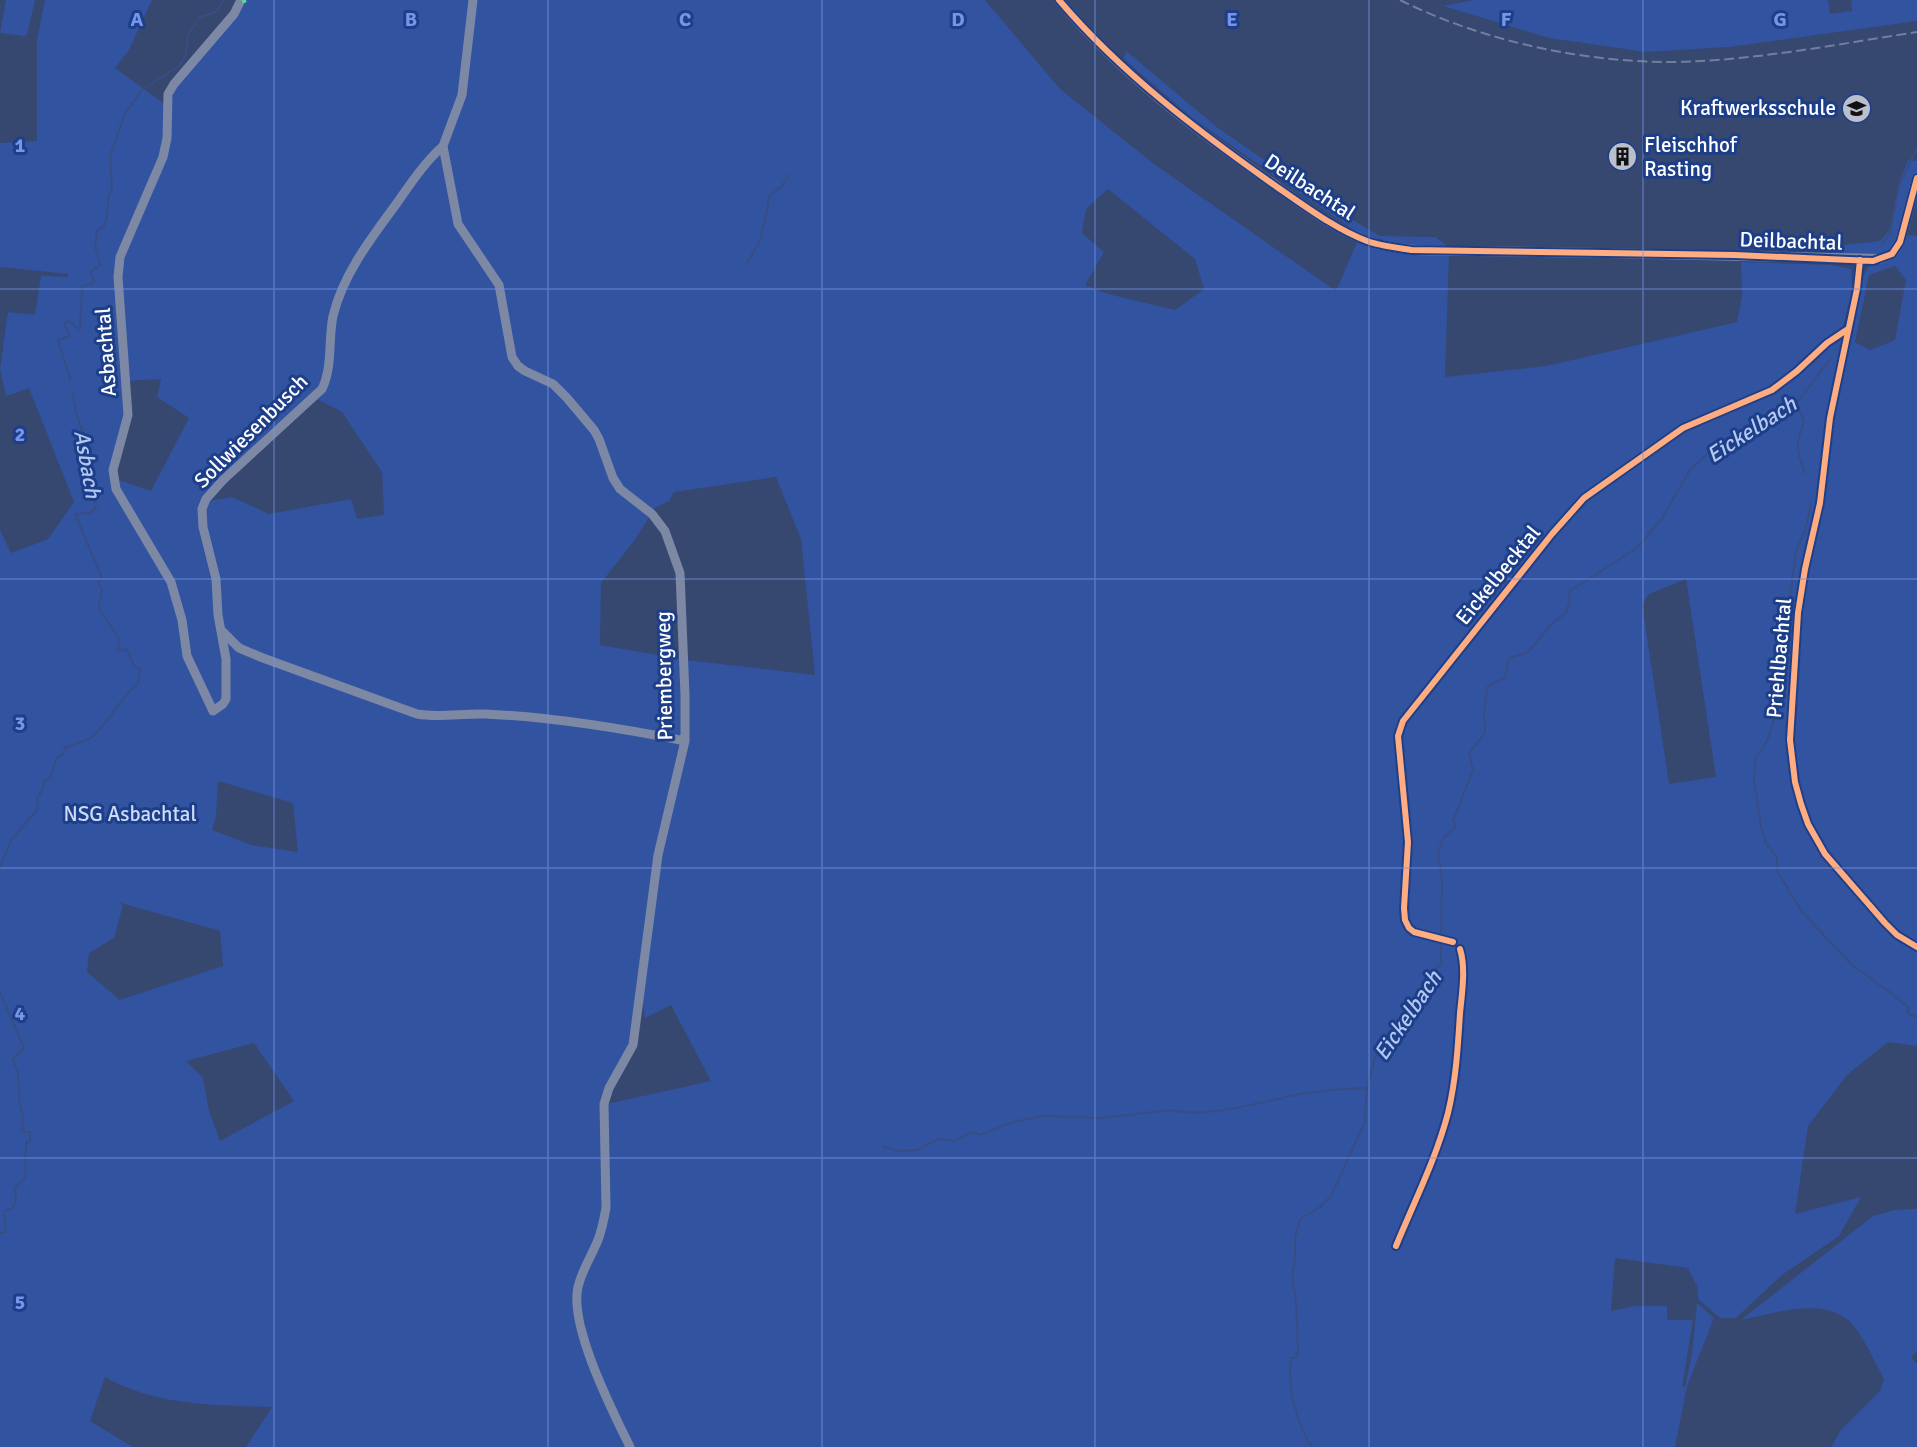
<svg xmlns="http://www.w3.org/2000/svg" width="1917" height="1447" font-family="Signika,sans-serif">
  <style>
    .green { fill: #32539f; fill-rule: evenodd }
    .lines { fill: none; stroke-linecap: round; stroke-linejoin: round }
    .stream { stroke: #374d84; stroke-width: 2 }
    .minor { stroke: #7d88a5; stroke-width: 9 }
    .tertiary { stroke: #7d88a5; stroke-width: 10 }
    .rail { stroke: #727f9c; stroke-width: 2; stroke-dasharray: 10 4.5; stroke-linecap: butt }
    .quiet { stroke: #5adb95; stroke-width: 4.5; stroke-dasharray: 9 4.5; stroke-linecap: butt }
    .cycleway-casing { stroke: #1d3e88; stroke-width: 10 }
    .cycleway { stroke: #ffac80; stroke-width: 6 }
    .grid { fill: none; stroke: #7795e8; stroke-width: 1.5; stroke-opacity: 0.55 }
    .labels { text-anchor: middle; stroke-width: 6; stroke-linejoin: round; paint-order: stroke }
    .poi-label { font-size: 21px; fill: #fff; stroke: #1d3e88; text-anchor: end }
    .street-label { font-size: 21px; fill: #fff; stroke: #1d3e88 }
    .park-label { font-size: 21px; fill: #ccdaf8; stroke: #1d3e88 }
    .water-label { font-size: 22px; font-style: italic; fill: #b3c8f3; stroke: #1d3e88 }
    .grid-label { font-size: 20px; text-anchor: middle; font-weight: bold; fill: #7795e8; stroke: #1d3e88; stroke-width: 6; stroke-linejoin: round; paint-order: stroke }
  </style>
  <rect width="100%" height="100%" fill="#364770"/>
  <!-- green -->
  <path class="green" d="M6,0h29l-8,35 -3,1 -24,-3z
    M45,0h107l-23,50 -14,18 51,37 -3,61 7,-71 72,-95h743l75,89 94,75 182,127 22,-51c35,14 54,16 91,14l-4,123 101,-11 191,-44 5,-26 -1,-34 90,3 20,4 1,21 -9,37 8,2c3,-15 7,-52 19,-63 16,-15 27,-1 38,-31l9,1v810l-29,-4 -41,33 -39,51 -13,88 66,-17 -22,39 -57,39 -46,43h-16l-22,-19 -1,-15 -2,-1 -7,-15 -73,-10 -4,53 24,-5h32v14h26l-11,67h3l7,-33 5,-51 17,15 -27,68 -12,61h-1429l26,-40c-57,-2 -116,-1 -167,-30l-15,44 43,26h-133v-917l11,23 37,-14 26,-37 -45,-114 -23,8 -6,-27 8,-57 27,3 6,-39 27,1v-3l-68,-7v-124l37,-2v-101zM1108,189l87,70 9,30 -29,21 -67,-16 -23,-9 19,-33 -22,-19 4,-24zM1895,266l11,14 -11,60 -25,10 -15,-8 14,-67zM161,379l-4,18 32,21 -38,73 -38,-13 14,-63 -1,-34zM317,399l25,13 40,60 2,43 -27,4 -6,-20 -82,15 -37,-17 -25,4zM776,477l25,62 14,136 -129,-15 -2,102 -27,112 -16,119 4,25 26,-13 40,76 -104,23 25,-60 14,-131 15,-91 20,-62v-101l-81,-14 1,-62 33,-42 21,-33 14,-7 5,-9zM1686,579l30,198 -47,7 -27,-180 7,-10zM218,781l75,22 5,49 -47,-7 -39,-15 4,-13zM117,902l103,29 3,35 -103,34 -33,-28 2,-19 25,-15 9,-33zM254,1043l40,58 -74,40 -11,-30 -6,-33 -17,-17zM604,1204l-2,33 -22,54 -1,19 7,15 -4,13 -9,-29 2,-18 22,-54z
    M1474,0h354l2,14 22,-3 -1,-11h66v21l-188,26 -83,5 -97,-14 -106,-32z
    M1126,51l92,77 123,85 39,23 55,1 14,10 -37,-2 -32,-5 -24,-9 -57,-38 -109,-77 -66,-57z
    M1908,160l9,1v14l-18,66 -18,17 -48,-3 -1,-5 4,-4 44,-5 10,-12 9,-47z
    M1912,1209h5v142l-6,6 6,7v83h-86l10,-17 39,-39 4,-12c-8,-15 -23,-48 -36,-59 -28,-23 -76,-6 -107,0l132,-104 22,-6z"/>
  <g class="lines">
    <!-- stream -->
    <path class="stream" d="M1882,244l8,-11 9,-48 18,-37
      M747,263l13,-22 10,-46 12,-9 7,-11
      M70,379l-12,-39 12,-4 -6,-11 4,-5 12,10 2,-44 10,-2 2,-4 -4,-8 10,-7 -5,-20 2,-14 7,-5 3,-9 1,-19 4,-10 -2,-32 15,-43 17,-23 38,-25 6,-10 2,-20 12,-18 16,-5 8,-12
      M1797,405l7,16c-8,24 -9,28 1,52
      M1811,504l-6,26 -9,21 -21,165 -7,23 -12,19 -2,22 7,46 5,17 11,14v14l25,41 50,53 39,28 18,15 -2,5 10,4
      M0,868l11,-28 27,-31 -1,-11 5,-7 3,-10 6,-5 5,-17 7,-5 2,-6c8,-4 19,-6 27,-11 13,-10 36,-49 46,-53l2,-14 -7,-6 -6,-15 -9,2 1,-12 -20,-31 3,-19 -4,-6 4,-5 -27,-64 16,-1 5,-7 -1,-5 -5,-6 -2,-16 3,-9 -5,-7c5,-18 -4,-31 -9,-48 -2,-8 -3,-16 -5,-24
      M1441,932l1,-53 -4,-26 5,-15 13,-12 -3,-5 20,-51 -4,-17 16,-20 -1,-23 4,-24 17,-8 4,-20 18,-5 23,-27 16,-14 3,-9 1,-12 67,-43 24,-28 29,-50 23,-21 83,-45 34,-45
      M0,993l24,55 -11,11 5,15 2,32 3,11 -1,15h8v9l-4,2 -1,34 -10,11 1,12 -3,8 -9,3 2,21 -6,1
      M883,1147l16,4 18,-1 21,-11 17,2 16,-9 9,3 33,-13 30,-6 59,2 69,-8c36,9 93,-9 130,-16 21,-4 43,-5 65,-6
      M1312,1447c-16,-25 -25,-59 -21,-89h5l2,-8 -2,-48 -4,-24 3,-18v-21l5,-20 20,-12 11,-11 33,-72 3,-36 10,-37 21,-18 2,-11 7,-7 23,-39 11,-12v-20"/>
    <!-- minor -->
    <path class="minor" d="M241,0l-7,14 -60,70 -6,10 -1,44 -4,19 -43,100 -2,20 10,138 -15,55 3,19 55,93 11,38 5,36 26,55 10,-7 3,-5v-40l-8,-44 -2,-36 -13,-52 -1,-18 4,-10 17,-19 99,-91c11,-23 6,-49 11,-73 10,-42 39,-79 64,-113 14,-20 27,-40 46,-57
      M473,0l-11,95 -19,51 15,78 41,61 13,72 6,9 7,5 28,13 14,14 27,32 5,9 14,39 7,11 32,25 13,17 15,42 5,122v46l-27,114 -25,190 -24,43 -5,16 2,104c-2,11 -4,22 -8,32 -6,15 -16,30 -20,47 -9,39 34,123 52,160
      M1860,260l-3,29 -27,129 -10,85 -15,66 -7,44 -8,127 5,42 6,22 7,20 17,30 60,69 12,12 20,12
      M221,630l18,18 24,10 154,56c22,4 46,-1 68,0 67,3 135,14 200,27
      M1453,942l-39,-10 -5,-4 -4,-8 -1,-12 4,-66 -10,-106 5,-15 149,-187 32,-36 99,-70 89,-38 25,-19 30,-28 21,-14"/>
    <!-- tertiary -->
    <path class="tertiary" d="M1059,0c62,74 141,133 220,188 30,21 63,46 98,56 32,8 67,7 99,7 43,1 85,1 127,2
      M1607,253l273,6 12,-5 8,-12 17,-64"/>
    <!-- rail -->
    <path class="rail" d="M1400,0c88,44 202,67 301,61 72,-4 144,-18 216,-29"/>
    <!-- quiet -->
    <path class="quiet" d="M242,1l4,-1"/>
    <defs>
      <path id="cycleway" d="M1059,0c62,73 140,132 218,187 28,19 58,42 90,54 14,5 30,7 45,9l323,5 138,6 19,-7 8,-12 17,-64
        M1860,260l-3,29 -27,129 -10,85 -15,66 -7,44 -8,127 5,42 6,22 7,20 17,30 60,69 12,12 20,12
        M1453,942l-39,-10 -5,-4 -4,-8 -1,-12 4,-66 -10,-106 5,-15 149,-187 32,-36 99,-70 89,-38 25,-19 30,-28 21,-14
        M1396,1246c18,-44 40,-87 52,-133 8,-33 10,-67 12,-100 2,-20 6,-45 0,-64"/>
    </defs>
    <!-- cycleway casing -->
    <use href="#cycleway" class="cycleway-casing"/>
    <!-- cycleway -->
    <use href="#cycleway" class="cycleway"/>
  </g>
  <!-- grid -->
  <path class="grid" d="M274,0v1447M548,0v1447M822,0v1447M1095,0v1447M1369,0v1447M1643,0v1447M0,289h1917M0,579h1917M0,868h1917M0,1158h1917"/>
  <!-- icons -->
  <defs>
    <symbol id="school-disc" viewBox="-11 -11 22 22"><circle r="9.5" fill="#b9bfcd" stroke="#1d3e88"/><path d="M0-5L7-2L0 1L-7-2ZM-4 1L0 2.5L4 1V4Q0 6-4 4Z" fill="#111"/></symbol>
    <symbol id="building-disc" viewBox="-11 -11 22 22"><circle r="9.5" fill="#b9bfcd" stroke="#1d3e88"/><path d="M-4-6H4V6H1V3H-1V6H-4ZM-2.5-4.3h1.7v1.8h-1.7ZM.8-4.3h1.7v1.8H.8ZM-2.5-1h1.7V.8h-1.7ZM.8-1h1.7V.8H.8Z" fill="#111"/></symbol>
  </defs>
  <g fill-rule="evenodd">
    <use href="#school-disc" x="1840" y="92" width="33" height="33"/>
    <use href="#building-disc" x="1606" y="140" width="33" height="33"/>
  </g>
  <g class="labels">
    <!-- poi labels -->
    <g class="poi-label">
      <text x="1836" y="115">Kraftwerksschule</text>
      <text x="1644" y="152" text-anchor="start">Fleischhof<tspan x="1644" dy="24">Rasting</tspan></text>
    </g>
    <!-- street labels -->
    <g class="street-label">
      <text transform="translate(1310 187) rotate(33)" y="7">Deilbachtal</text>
      <text transform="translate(1791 241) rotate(2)" y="7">Deilbachtal</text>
      <text transform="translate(106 352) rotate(-94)" y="7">Asbachtal</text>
      <text transform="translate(251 431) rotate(-45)" y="7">Sollwiesenbusch</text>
      <text transform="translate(1498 575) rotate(-51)" y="7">Eickelbecktal</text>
      <text transform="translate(1779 658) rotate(-85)" y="7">Priehlbachtal</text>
      <text transform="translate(664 676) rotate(-91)" y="7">Priembergweg</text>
    </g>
    <!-- park labels -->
    <g class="park-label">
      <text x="130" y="821">NSG Asbachtal</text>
    </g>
    <!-- water labels -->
    <g class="water-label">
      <text transform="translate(1751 429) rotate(-33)" y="8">Eickelbach</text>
      <text transform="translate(88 464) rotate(80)" y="8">Asbach</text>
      <text transform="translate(1407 1015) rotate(-56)" y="8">Eickelbach</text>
    </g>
  </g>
  <g class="grid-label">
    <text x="137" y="26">A</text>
    <text x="411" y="26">B</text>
    <text x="685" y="26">C</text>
    <text x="958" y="26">D</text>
    <text x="1232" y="26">E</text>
    <text x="1506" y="26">F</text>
    <text x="1780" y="26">G</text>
    <text x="20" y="152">1</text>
    <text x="20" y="441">2</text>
    <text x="20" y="730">3</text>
    <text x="20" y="1020">4</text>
    <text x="20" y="1309">5</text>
  </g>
</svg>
